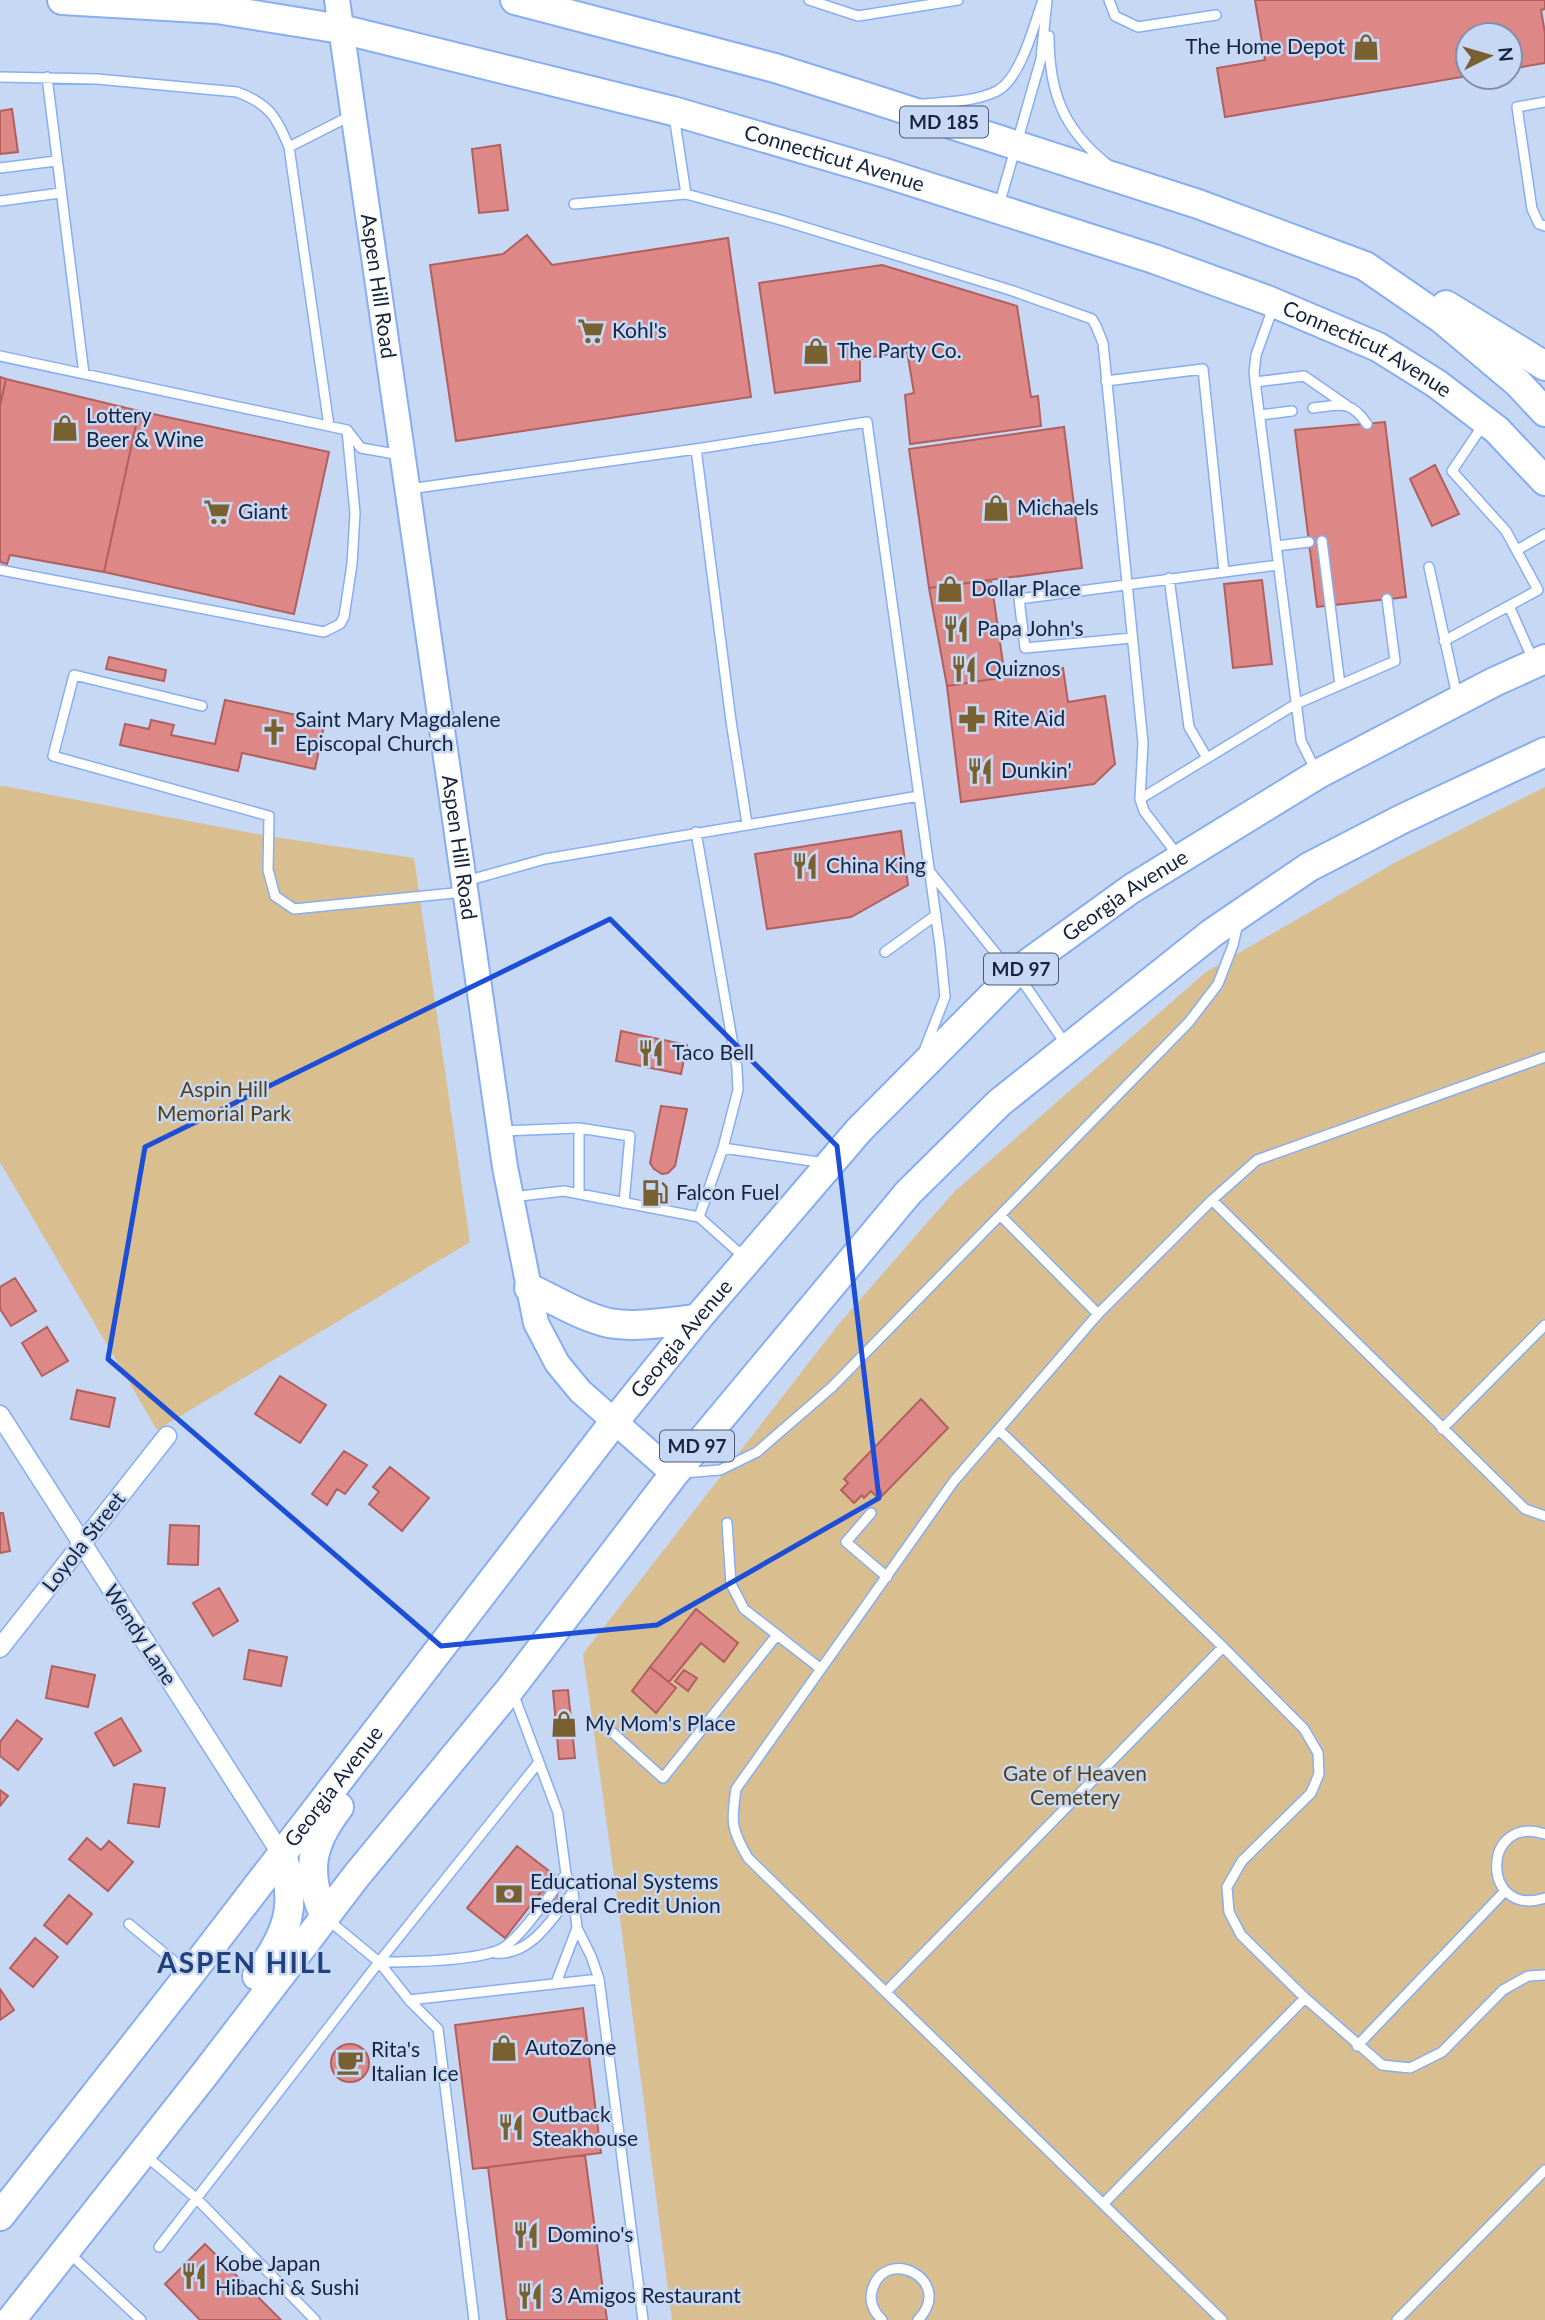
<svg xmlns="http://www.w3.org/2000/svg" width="1545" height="2320" font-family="Lato,sans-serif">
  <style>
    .green { fill: #d9be90 }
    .building { fill: #dd8786; stroke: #b15f5f; stroke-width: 2 }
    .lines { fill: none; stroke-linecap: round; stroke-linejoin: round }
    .lane-casing { stroke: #87aef2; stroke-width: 12 }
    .street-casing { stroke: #87aef2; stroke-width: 21 }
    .secondary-casing { stroke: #87aef2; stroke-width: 28 }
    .primary-casing { stroke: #87aef2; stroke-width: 32 }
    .lane { stroke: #fff; stroke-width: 9 }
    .street { stroke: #fff; stroke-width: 18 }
    .secondary { stroke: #fff; stroke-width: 24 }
    .primary { stroke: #fff; stroke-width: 28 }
    .marked { fill: none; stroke: #1d4ed8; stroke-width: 5; stroke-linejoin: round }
    .labels { text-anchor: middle; stroke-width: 5; stroke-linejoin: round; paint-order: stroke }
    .shield { fill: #c7d8f4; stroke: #4b5b75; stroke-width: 2 }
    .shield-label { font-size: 19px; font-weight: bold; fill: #16253f }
    .poi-label { font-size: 21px; fill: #16253f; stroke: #c7d8f4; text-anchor: start }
    .street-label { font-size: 21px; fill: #16253f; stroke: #c7d8f4 }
    .park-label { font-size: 21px; fill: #563f12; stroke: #c7d8f4 }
    .district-label { font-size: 28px; font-weight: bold; letter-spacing: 2px; fill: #20417b; stroke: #c7d8f4 }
  </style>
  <rect width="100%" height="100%" fill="#c7d8f4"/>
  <!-- green -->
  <path class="green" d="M4,786l264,50 146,22 56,384 -313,188 -157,-268v-375z
    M1545,787v1533h-873l-51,-394 -38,-272 255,-329 116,-133 252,-220 190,-110z"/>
  <!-- building -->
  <path class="building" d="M1255,0h290v9l-4,1 4,23v30l-35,6v-34h-42v41l-243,41 -8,-49 48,-8z
    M12,109l6,43 -18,2v-43z
    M500,145l8,65 -29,3 -7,-64z
    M527,235l25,30 176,-27 23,159 -295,44 -26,-176 73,-11z
    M882,265l135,41 14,91 7,-1 3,30 -131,18 -5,-49 9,-2 -7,-42 -47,8v22l-85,12 -16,-110z
    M0,377l6,2 -6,27z
    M6,379l133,32 -35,161 -94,-17 -3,9 -7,-2v-156z
    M139,411l190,41 -35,162 -190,-42z
    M1385,422l21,175 -89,10 -22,-177z
    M1064,427l18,141 -153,20 -20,-139z
    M1435,465l24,49 -27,12 -22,-47z
    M991,580l14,97 -58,9 -18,-98z
    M1262,580l10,84 -39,4 -9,-84z
    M109,657l57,13 -2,11 -58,-12z
    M1063,668l5,34 37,-6 10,68 -21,20 -133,18 -14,-116z
    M225,700l100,21 -10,48 -73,-16 -4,18 -118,-26 5,-21 24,5 2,-9 23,5 -3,10 44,9z
    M901,831l7,54 -57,32 -84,12 -12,-75z
    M621,1031l66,14 -6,29 -65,-13z
    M661,1106l26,3 -12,57 -7,7 -6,1 -8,-5 -4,-6z
    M15,1278l21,33 -25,15 -11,-17v-22z
    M47,1327l21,34 -26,15 -20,-33z
    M280,1376l46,29 -26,38 -45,-29z
    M77,1390l38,8 -6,29 -38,-8z
    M921,1399l27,29 -66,68 -1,-5 -5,5 -5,-5 -7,7 -2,-3 -8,8 -13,-13 7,-7 -4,-4z
    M344,1451l23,14 -22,29 -8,-5 -10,16 -15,-11z
    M390,1467l39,31 -27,33 -33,-27 10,-12 -6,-5z
    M0,1513h3l7,38 -10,2z
    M170,1525l29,1 -1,39 -30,-1z
    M219,1588l19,33 -25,15 -20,-33z
    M696,1609l42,34 -14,19 -23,-19 -32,39 -19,-15z
    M249,1650l38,7 -6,29 -37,-7z
    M52,1666l43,9 -7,32 -42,-9z
    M650,1667l26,21 -20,25 -24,-22z
    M684,1670l13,8 -9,13 -13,-10z
    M568,1690l7,68 -16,1 -6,-68z
    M121,1718l20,33 -27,15 -19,-33z
    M17,1720l25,19 -24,31 -18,-14v-14z
    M134,1784l31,4 -6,39 -31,-4z
    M0,1790l8,6 -8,10z
    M87,1838l14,12 8,-9 24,21 -25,29 -39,-32z
    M517,1846l37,29 -49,63 -38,-30z
    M545,1886l23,17 -12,15 -22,-17z
    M69,1895l23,19 -25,30 -23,-19z
    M35,1938l23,19 -25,30 -23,-19z
    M0,1989l14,21 -14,10z
    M583,2008l18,145 -128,16 -18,-144z
    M331 2063a19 19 0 1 1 38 0a19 19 0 1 1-38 0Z
    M585,2155l22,165h-100l-19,-153z
    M205,2244l76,76h-81l-35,-36z"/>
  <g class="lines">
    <defs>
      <path id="lane" d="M809,0l49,16 100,-16
        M1109,0l6,16 23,11 78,-12
        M1049,36c0,56 14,93 58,128
        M0,77l97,2 140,13c32,12 39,24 52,55l40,279
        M47,77l37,297
        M1545,102l-28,5 15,102 7,15 6,2
        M922,104c25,-2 52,-2 75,-13 24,-13 37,-66 46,-91
        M674,116l12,78
        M289,147l63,-32
        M0,168l56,-7
        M0,201l60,-8
        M574,204l112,-10 95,26 229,70 82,29 4,7 7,17 40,400 -3,56 4,12 35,46
        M999,205l42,-146 6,-59
        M1274,305l-18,50 -2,18 47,368 15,30
        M0,356l347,74 14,18 40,7
        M1106,381l97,-12 21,203
        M1255,382l49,-6 42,29
        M1313,408c27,-3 37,-9 54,16
        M1260,415l32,-4
        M696,449l35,272 16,103
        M409,489l287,-40 171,-27 52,374 -374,63 -79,22
        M1322,541l18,144
        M1276,546l33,-4
        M1517,550l28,-16
        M1429,567l28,129
        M0,570l324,62 16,-8 4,-7 8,-53 3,-51 -8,-83
        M1169,578l20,149 18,31
        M1509,606l25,56
        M1132,638l-107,10 -6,-49 259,-34
        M1444,641l94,-51 -32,-59 -54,-60 31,-46
        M202,706l-128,-31 -21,81 216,60 -1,54 7,26 19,13 170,-17
        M919,796l21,150 5,51 -21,54
        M1140,799l156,-95 99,-43 -8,-62
        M696,832l41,236 1,22 -15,58
        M931,873l71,88 14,11 51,74
        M885,952l51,-37
        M579,1128l51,8 -6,67
        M502,1131l77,-3v66
        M511,1197l53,-6 135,26
        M1212,1200l313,309 20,7
        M1001,1216l97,98
        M745,1258l-46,-41 24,-69 102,15
        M1442,1429l103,-104
        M999,1430l224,217 81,82 14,24 1,21 -8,19 -69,68 -15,26 2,25 12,23 64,63 77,67 28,3 32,-16 61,-62 25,-14 17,-1
        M682,1473l38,-3 37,-18 75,-65 357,-365 29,-38 15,-39 5,-22
        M871,1513l-25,29 41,35
        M727,1523l4,61 13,25 77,60
        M513,1693l45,120 8,61 7,18 4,36 14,28 8,23 44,341
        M613,1733l50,45 114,-143
        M1545,1834c-64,-21 -65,85 0,64
        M327,1919l52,43 30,38 29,29 36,291
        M129,1924l58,48
        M495,1953c37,3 58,-36 78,-61
        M379,1962c28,0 101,-1 124,-14 20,-13 47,-54 63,-74
        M556,1983l21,-55
        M886,1992l337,-345
        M409,2000l190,-21
        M1357,2046l148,-155
        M146,2156l51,43 118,121
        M1103,2204l202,-206
        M159,2247l220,-285 160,-200
        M68,2252l73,68
        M882,2320c-8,-8 -13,-18 -10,-29 12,-47 84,-11 46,29
        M1222,2320l-474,-462c-17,-29 -17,-36 -12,-69l218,-308 144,-167 114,-114 45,-40 288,-103
        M1397,2320l148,-150"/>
      <path id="street" d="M0,1415l282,440
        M0,1648l167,-212"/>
      <g id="secondary">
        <path id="s1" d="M337,0l168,1167 31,156 21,40 23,28 94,83"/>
      </g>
      <g id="primary">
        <path id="s2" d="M62,0l155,9 124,20 332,82 209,61 272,87 113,41 111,47 59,37 60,46 48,51"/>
        <path d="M515,0l260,68 98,31 325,105 167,62 77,53 76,64 27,29"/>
        <path d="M1446,305l99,61"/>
        <path d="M529,1288c26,12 53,29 80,35 28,5 60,-1 88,-4"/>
        <path d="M325,1917c-20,-44 -15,-72 14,-110"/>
        <path d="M257,1976c31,-43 41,-70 25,-121"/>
        <path id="s3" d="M0,2216l190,-242 424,-552 83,-103 162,-189 157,-158 115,-83 187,-115 176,-92 51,-23"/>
        <path d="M11,2320l193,-245 153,-200 154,-187 163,-214 234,-281 91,-90 213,-170 97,-66 93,-48 143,-67"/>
      </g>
    </defs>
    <!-- lane casing -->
    <use href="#lane" class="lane-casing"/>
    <!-- street casing -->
    <use href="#street" class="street-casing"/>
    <!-- secondary casing -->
    <use href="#secondary" class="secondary-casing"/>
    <!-- primary casing -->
    <use href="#primary" class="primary-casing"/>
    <!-- lane -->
    <use href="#lane" class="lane"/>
    <!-- street -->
    <use href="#street" class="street"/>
    <!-- secondary -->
    <use href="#secondary" class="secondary"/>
    <!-- primary -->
    <use href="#primary" class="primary"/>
  </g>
  <!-- marked area -->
  <path class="marked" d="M610,919l227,227 42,352 -222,127 -216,21 -333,-287 37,-212z"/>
  <!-- icons -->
  <defs>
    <symbol id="shop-bare" viewBox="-9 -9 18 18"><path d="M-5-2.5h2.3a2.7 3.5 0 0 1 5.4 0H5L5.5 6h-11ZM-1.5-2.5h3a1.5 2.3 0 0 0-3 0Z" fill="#796031" stroke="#c7d8f4" stroke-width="2.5" paint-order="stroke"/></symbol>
    <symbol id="supermarket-bare" viewBox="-9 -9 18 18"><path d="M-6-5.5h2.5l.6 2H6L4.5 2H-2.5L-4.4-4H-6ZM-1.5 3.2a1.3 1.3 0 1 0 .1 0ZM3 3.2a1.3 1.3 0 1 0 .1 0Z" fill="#796031" stroke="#c7d8f4" stroke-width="2.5" paint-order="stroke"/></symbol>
    <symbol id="restaurant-bare" viewBox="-9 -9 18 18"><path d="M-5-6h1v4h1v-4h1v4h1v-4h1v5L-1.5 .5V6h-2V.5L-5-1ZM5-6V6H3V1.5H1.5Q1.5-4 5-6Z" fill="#796031" stroke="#c7d8f4" stroke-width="2.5" paint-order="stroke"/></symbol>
    <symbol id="pharmacy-bare" viewBox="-9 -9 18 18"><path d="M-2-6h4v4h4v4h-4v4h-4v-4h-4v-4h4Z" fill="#796031" stroke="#c7d8f4" stroke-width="2.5" paint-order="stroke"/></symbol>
    <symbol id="church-bare" viewBox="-9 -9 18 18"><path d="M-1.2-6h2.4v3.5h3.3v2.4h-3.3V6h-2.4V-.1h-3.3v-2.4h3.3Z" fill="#796031" stroke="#c7d8f4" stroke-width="2.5" paint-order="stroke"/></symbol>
    <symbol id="fuel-bare" viewBox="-9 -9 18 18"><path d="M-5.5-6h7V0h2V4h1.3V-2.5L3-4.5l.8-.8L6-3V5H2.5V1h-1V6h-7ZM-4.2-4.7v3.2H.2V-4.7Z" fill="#796031" stroke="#c7d8f4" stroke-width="2.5" paint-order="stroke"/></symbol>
    <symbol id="bank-bare" viewBox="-9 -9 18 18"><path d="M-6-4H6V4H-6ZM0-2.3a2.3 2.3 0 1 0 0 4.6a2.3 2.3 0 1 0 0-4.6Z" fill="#796031" stroke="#c7d8f4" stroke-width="2.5" paint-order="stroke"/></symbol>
    <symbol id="cafe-bare" viewBox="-9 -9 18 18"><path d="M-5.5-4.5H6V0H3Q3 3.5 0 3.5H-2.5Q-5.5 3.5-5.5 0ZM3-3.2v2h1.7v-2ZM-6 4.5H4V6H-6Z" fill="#796031" stroke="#c7d8f4" stroke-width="2.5" paint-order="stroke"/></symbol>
  </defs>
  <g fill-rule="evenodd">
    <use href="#shop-bare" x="1347" y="28" width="38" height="38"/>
    <use href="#supermarket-bare" x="572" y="312" width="38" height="38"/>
    <use href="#shop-bare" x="797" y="332" width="38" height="38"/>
    <use href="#shop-bare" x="46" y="409" width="38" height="38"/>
    <use href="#shop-bare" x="977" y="489" width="38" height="38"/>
    <use href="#supermarket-bare" x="198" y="493" width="38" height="38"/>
    <use href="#shop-bare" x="931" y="570" width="38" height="38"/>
    <use href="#restaurant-bare" x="937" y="610" width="38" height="38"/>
    <use href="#restaurant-bare" x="945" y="650" width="38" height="38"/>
    <use href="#pharmacy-bare" x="953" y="700" width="38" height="38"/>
    <use href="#church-bare" x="255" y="713" width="38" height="38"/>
    <use href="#restaurant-bare" x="961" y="752" width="38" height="38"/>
    <use href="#restaurant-bare" x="786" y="847" width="38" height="38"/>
    <use href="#restaurant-bare" x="632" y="1034" width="38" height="38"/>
    <use href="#fuel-bare" x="636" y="1174" width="38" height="38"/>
    <use href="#shop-bare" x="545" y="1705" width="38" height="38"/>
    <use href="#bank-bare" x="490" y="1875" width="38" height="38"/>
    <use href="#shop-bare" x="485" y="2029" width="38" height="38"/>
    <use href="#cafe-bare" x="331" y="2043" width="38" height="38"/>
    <use href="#restaurant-bare" x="492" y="2108" width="38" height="38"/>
    <use href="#restaurant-bare" x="507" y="2216" width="38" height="38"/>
    <use href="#restaurant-bare" x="175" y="2257" width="38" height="38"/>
    <use href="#restaurant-bare" x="511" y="2277" width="38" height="38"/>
  </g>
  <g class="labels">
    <!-- shield labels -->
    <g class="shield">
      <rect x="900" y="106.5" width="88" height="31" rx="5"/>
      <rect x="984" y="953.5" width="74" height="31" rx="5"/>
      <rect x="660" y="1430.5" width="74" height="31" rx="5"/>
    </g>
    <g class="shield-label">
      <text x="944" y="129">MD 185</text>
      <text x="1021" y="976">MD 97</text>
      <text x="697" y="1453">MD 97</text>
    </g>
    <!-- poi labels -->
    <g class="poi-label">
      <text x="1345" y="54" text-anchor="end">The Home Depot</text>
      <text x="612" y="338">Kohl's</text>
      <text x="837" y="358">The Party Co.</text>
      <text x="86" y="423">Lottery<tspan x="86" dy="24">Beer &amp; Wine</tspan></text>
      <text x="1017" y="515">Michaels</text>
      <text x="238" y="519">Giant</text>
      <text x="971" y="596">Dollar Place</text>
      <text x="977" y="636">Papa John's</text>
      <text x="985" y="676">Quiznos</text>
      <text x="993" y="726">Rite Aid</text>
      <text x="295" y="727">Saint Mary Magdalene<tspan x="295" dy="24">Episcopal Church</tspan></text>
      <text x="1001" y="778">Dunkin'</text>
      <text x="826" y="873">China King</text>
      <text x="672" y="1060">Taco Bell</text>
      <text x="676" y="1200">Falcon Fuel</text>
      <text x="585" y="1731">My Mom's Place</text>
      <text x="530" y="1889">Educational Systems<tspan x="530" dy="24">Federal Credit Union</tspan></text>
      <text x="525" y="2055">AutoZone</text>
      <text x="371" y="2057">Rita's<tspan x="371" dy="24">Italian Ice</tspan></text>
      <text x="532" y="2122">Outback<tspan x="532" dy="24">Steakhouse</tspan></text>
      <text x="547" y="2242">Domino's</text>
      <text x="215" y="2271">Kobe Japan<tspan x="215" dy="24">Hibachi &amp; Sushi</tspan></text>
      <text x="551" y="2303">3 Amigos Restaurant</text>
    </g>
    <!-- street labels -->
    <g class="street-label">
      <text dy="7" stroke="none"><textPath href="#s2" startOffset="791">Connecticut Avenue</textPath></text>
      <text dy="7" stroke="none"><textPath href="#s1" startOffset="289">Aspen Hill Road</textPath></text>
      <text dy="7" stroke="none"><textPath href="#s2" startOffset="1358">Connecticut Avenue</textPath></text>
      <text dy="7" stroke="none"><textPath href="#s1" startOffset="856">Aspen Hill Road</textPath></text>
      <text dy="7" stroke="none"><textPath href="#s3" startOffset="1741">Georgia Avenue</textPath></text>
      <text dy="7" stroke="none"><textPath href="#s3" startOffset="1111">Georgia Avenue</textPath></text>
      <text transform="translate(84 1542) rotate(-52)" y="7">Loyola Street</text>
      <text transform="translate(140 1635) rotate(57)" y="7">Wendy Lane</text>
      <text dy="7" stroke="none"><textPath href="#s3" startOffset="544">Georgia Avenue</textPath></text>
    </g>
    <!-- park labels -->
    <g class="park-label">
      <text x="224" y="1097">Aspin Hill<tspan x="224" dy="24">Memorial Park</tspan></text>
      <text x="1075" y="1781">Gate of Heaven<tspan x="1075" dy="24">Cemetery</tspan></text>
    </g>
    <!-- district labels -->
    <g class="district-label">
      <text x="245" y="1973">ASPEN HILL</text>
    </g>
  </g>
  <!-- north arrow -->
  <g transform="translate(1489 56) rotate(85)"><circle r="33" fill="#c7d8f4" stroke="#8090ac" stroke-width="2"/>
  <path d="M0-5L12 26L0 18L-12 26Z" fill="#796031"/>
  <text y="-10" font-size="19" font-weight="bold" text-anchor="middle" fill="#16253f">N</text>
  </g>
</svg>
